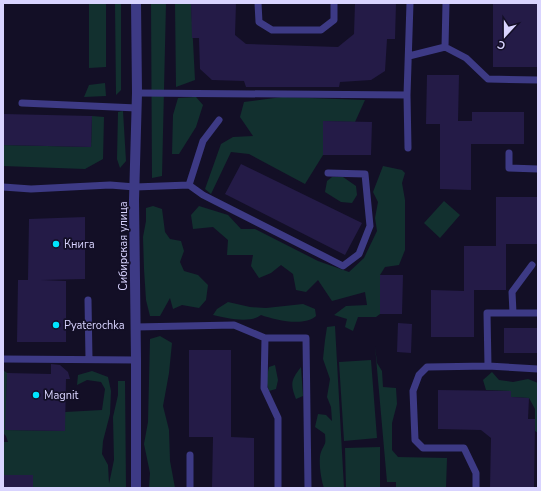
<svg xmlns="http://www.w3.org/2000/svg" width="541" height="491" font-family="'Nunito Sans',sans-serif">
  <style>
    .green { fill: #12302f }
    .building { fill: #241b47 }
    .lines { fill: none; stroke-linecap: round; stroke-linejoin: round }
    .service { stroke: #3d3a85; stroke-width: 7 }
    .tertiary { stroke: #3d3a85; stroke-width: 10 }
    .poi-dot { fill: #00e5ff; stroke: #130f26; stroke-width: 1.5 }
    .labels { text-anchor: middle; stroke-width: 3.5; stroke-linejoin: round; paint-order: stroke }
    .poi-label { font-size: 11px; fill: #d9d4ff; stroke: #130f26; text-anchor: start }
    .street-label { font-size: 11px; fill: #d9d4ff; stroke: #130f26 }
  </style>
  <rect width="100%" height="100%" fill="#130f26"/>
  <!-- green -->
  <path class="green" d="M89,3h17v64l-17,1z
    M115,3h6v87l-5,5z
    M151,3h15l-4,173 -10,2z
    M175,3h16l4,77 -19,7z
    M105,83l1,13 -22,1 5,-12z
    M196,97l7,8 -7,22 -17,27h-7l1,-39 5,-17z
    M282,97l83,3 -10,22 -32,-1v34l-18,29 -56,-30 -18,-2 -20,42 -6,-5 16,-45 12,-7 20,-1 -13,-19 4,-15z
    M123,111l3,50 -6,7 -3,-9 1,-47z
    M92,116l12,1 -1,42 -18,10 -82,-3v-21l88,2z
    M383,166l19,4 3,3 -3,10 3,17v50l-6,15 -14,2 -5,8v39l-4,3h-18l-5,14 -8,-4 2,-8 -13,-4 12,-9 21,-1 -2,-13 -33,9 -14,-21 -12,12 -10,-2 -3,-16 -12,-9 -10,8 -12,5 -8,-12 2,-11h-26l1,-15 -15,-13 -20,2 -2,-14 8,-9 29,9 13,14h14l63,32 31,11 15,-14 13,-27 -2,-13 3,-16 -5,-10z
    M332,177h11l13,9 1,9 -5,8 -11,-1 -16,-10 2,-11z
    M444,201l16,14 -20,23 -16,-15z
    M153,206l9,3 3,23 5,7 11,2 3,10 -4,11 4,9 14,4 10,10 -2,15 -7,8 -17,-3 -9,4 -3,-11 -10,18h-10l-4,-16 -2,-31 -1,-32 3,-16v-13z
    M228,302l22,5 16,1 37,-4 12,5 1,7c-12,11 -41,4 -55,-1 -11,9 -35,3 -48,0l4,-6z
    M335,326l9,162h-20c-3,-8 -6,-28 -3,-36 4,-10 5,-6 4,-18l-10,-7 3,-13 8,1 6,6 -1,-14 -4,-10 3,-18 -7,-20 2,-19 2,-13z
    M160,336l12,7 -3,30 -6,33 6,24 1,31 5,27h-26l1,-15 -6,-29 4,-22 2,-83z
    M375,346l2,17 5,8 1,16 13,1 1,16 -5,19v27l6,7 49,1 -1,30h-50v-6h-9z
    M371,360l6,78 -33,3 -5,-79z
    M275,365l3,15 -2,9 -7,2 -3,-11 3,-13z
    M301,367l2,29 -7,3c-6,-15 -5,-19 5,-32z
    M3,370l4,3 -1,57 59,1v-19l37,-2 3,-21 -4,-7 -14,-2 -10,5 1,-10 14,-4 16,6 3,14 -1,23 -7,27 -1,13 6,11 1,19 5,-24 -1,-43 5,-22v-14h7l1,107h-93v-13h-30v-33h5l-2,-6 -3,-3z
    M492,372l7,8 14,2 15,-3 10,4v50l-3,-2v-22l-6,-11 -18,-1v-6l-25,-1 -3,-10z
    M380,447v41h-34l-1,-40z"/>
  <!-- building -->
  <path class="building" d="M191,3h45l-1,32 11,9 92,3 16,-13 1,-31h41l-1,36h-8l-2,32 -14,9 -31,2 -1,5h-93l-2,-6 -32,-1 -12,-11 -1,-31h-7z
    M493,3h44v64h-44z
    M427,75h32l-1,46h14v-9h52v32h-53v46l-31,-1v-65h-14z
    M3,114l89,2 -1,31 -88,-2z
    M323,121l49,1 -1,33h-48z
    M241,164l121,59 -17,32 -120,-61z
    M496,197h42v47h-32v46h-32v47h-43v-47l33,1v-45h32z
    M85,217v62l-44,1 25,1v61h-49l1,-62h10l1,-61z
    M380,275h23l-1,39h-22z
    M398,323l14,1 -1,29 -14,-1z
    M504,328h34v25h-34z
    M189,350h42v87l23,1v50h-42l1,-51h-24z
    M51,364l9,1 8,7 2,7h-4l-1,52 -60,-1 2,-57 44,1z
    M438,390l73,1v6l18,1 -1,21h7l-1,69h-44l1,-50 -10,-8 -43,-1z
    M3,475h30v13h-30z"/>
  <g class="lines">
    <!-- service -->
    <path class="service" d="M258,3l1,19 13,8h49l13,-10v-17
      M445,47l1,-44
      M409,56l36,-9 21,11 22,21 50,1
      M137,93l270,2
      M22,103l115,5
      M408,148l-1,-53 3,-92
      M509,153v15l29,1
      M189,185l14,-44 16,-21
      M3,187l28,2 79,-4 25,2 54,-2 14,10 140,71 16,-12 11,-28 -5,-52 -37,-1
      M88,300l1,59
      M513,313l-1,-21 20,-27
      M135,327l99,-2 31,13h41l2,150
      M265,338l-1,50 14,30v70
      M3,359l133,1
      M488,366l-1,-53h51
      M190,488v-33
      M476,488v-15l-12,-25h-41l-8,-8 -2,-49 6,-16 8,-8 61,-1 50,3"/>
    <!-- tertiary -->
    <path class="tertiary" d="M136,488v-128l-2,-160 3,-107 -1,-90"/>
  </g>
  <!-- markers -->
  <g class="poi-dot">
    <circle cx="56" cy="244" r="4"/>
    <circle cx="56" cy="325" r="4"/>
    <circle cx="36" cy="395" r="4"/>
  </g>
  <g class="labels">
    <!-- poi labels -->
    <g class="poi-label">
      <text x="64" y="248">Книга</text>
      <text x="64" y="329">Pyaterochka</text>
      <text x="44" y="399">Magnit</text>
    </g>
    <!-- street labels -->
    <g class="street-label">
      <text transform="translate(123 246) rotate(-90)" y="4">Сибирская улица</text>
    </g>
  </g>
  <!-- border -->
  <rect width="541" height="491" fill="none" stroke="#d9d4ff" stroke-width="8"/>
  <!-- north arrow -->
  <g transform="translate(505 36) rotate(201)" stroke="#130f26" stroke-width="3" paint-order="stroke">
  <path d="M0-3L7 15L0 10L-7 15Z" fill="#d9d4ff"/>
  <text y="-6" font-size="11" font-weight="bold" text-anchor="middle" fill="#d9d4ff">С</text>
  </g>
</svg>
